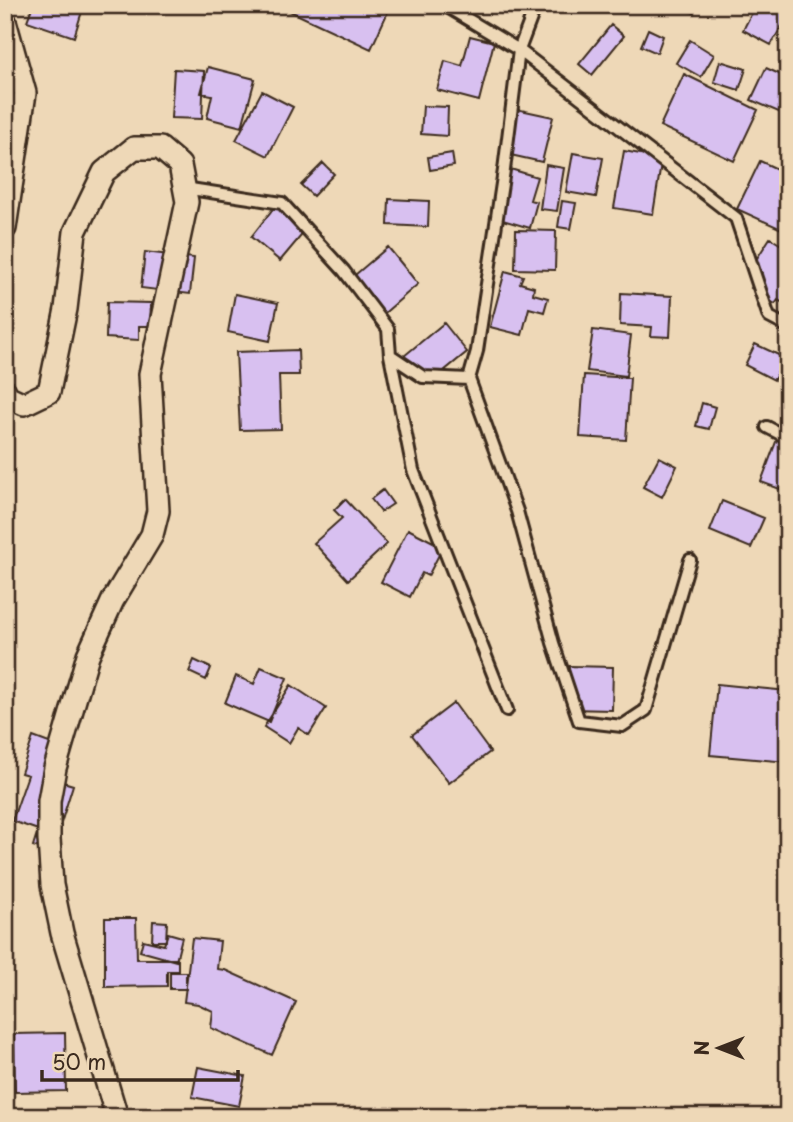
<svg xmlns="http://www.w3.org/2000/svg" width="793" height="1122" font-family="'Playpen Sans',sans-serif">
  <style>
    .building { fill: #d8c0f0; stroke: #3b2a1e; stroke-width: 2 }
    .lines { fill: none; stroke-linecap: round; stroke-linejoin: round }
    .service-casing { stroke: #3b2a1e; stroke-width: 16 }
    .minor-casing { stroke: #3b2a1e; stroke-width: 26 }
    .service { stroke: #eed8b7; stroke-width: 10 }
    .minor { stroke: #eed8b7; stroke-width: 21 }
  </style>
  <rect width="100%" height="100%" fill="#eed8b7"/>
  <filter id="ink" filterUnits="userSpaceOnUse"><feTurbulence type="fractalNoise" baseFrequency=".0143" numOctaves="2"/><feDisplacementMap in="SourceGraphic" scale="14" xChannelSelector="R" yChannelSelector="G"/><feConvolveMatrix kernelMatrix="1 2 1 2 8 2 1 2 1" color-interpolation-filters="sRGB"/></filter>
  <g filter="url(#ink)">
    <!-- building -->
    <path class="building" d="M33,5h51l-10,32 -47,-16z
      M277,5h114l-20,44z
      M675,5h22l-3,8z
      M756,5h32v10l-17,30 -28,-15z
      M611,25l13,11 -32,39 -13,-11z
      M648,29l15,7 -6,17 -16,-7z
      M470,36l24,6 -15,59 -42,-11 8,-29 17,5z
      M690,40l24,15 -13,22 -25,-14z
      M720,61l26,8 -7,21 -25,-8z
      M208,67l47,12 -13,48 -35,-9 5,-23 -11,-2z
      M766,68l22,10v20l-7,15 -30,-13z
      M174,69l30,2 -2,48 -31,-1z
      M684,74l74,36 -24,51 -74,-35z
      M262,91l31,16 -25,49 -32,-16z
      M423,106l25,1 -1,29 -26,-2z
      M516,109l37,8 -11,45 -36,-8z
      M624,151l38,7 -9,56 -39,-6z
      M452,153l2,13 -24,4 -2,-13z
      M573,153l30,5 -7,39 -30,-5z
      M760,161l28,13v58l-51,-23z
      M323,163l11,11 -21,22 -12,-11z
      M546,165l18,3 -7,43 -17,-2z
      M507,168l30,9 -7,23 7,2 -7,26 -31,-9 8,-26 -7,-2z
      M389,199l40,2 -1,26 -40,-2z
      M562,201l14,2 -5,26 -13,-2z
      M276,205l30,25 -26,31 -29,-24z
      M516,230l40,1 -1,39 -40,-1z
      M770,238l18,11v57l-10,-6 -3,4 -24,-16 11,-16 -10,-6z
      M388,247l30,37 -38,33 -31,-37z
      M145,252l49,6 -4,36 -49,-6z
      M505,271l18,5 -3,7 14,4 -1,7 15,4 -4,14 -15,-4 -7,27 -32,-8z
      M621,293l51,3 -2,41 -19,-1 1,-9 -32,-2z
      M235,294l43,9 -8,38 -42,-9z
      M107,302l44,1 -1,23h-11v14l-33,-2z
      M444,323l23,29 -39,32 -24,-28z
      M593,330l38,5 -5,41 -39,-5z
      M755,344l30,14 -11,22 -29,-15z
      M298,350l1,25h-20l2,54 -41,1 -4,-78z
      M584,375l46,3 -4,62 -46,-3z
      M702,403l13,4 -6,22 -13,-3z
      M783,423l5,2v67l-27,-10z
      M659,457l18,9 -15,31 -19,-10z
      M383,490l10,14 -12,8 -10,-13z
      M345,499l42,45 -39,36 -34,-37 28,-25 -8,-8z
      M722,501l42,17 -13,30 -41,-17z
      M408,529l35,18 -15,29 -6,-3 -12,24 -29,-15z
      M194,660l17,8 -5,12 -17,-8z
      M569,666l44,1 -1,43 -44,-1z
      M261,667l26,11 -18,44 -44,-19 11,-27 18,8z
      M717,684l71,7v71l-78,-7z
      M291,685l35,23 -17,27 -11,-7 -9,15 -25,-16z
      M454,703l36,49 -41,31 -37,-48z
      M33,737l27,10 -10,31 23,7 -21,67 -19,-6 5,-16 -26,-9 16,-46 -7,-2z
      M105,918h31l1,41h41v12h-11v15l-62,1z
      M153,921l14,1 -1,19h-14z
      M168,933l14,4 -6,24 -36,-10 3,-11 21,5z
      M192,938l28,3 -3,28 8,1 71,32 -24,53 -61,-27 2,-17 -15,-7 -14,-2z
      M170,972h16v17h-16z
      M65,1033l1,58 -51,1 -1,-58z
      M198,1067l47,9 -6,30 -47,-9z"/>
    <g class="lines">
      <defs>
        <path id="service" d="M444,5l75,45 217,168 33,99 19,10
          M184,188l98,15 62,68 44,58 2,26 23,115 94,240
          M390,355l33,22 46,2 8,-28 27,-181 15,-120 17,-45
          M469,379l48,132 36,132 26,78 43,5 24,-16 44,-150
          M767,427l21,11"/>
        <path id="minor" d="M5,21l20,72 -20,135
          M5,391l2,5 17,8 25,-12 17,-83 9,-77 29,-60 30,-24h26l20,17 7,37 -37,172 8,137 -6,24 -39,65 -25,55 -33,113 -6,33v38l3,46 10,48 55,184"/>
      </defs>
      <!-- service casing -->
      <use href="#service" class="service-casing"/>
      <!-- minor casing -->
      <use href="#minor" class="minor-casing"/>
      <!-- service -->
      <use href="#service" class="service"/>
      <!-- minor -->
      <use href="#minor" class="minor"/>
    </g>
  </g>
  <!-- margin -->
  <rect width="793" height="1122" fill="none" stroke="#eed8b7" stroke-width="28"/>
  <rect x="14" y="14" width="765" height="1094" fill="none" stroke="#3b2a1e" stroke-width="2.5" filter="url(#ink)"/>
  <!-- north arrow -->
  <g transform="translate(719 1048) rotate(270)" stroke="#eed8b7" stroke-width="5" paint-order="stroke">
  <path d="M0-5L12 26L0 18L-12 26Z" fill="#3b2a1e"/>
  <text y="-10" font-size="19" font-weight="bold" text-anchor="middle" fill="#3b2a1e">N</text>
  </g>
  <!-- scale -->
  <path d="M42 1070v10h196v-10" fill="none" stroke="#3b2a1e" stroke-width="3.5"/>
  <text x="52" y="1070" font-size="21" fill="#3b2a1e" stroke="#eed8b7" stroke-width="5" paint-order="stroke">50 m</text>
</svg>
